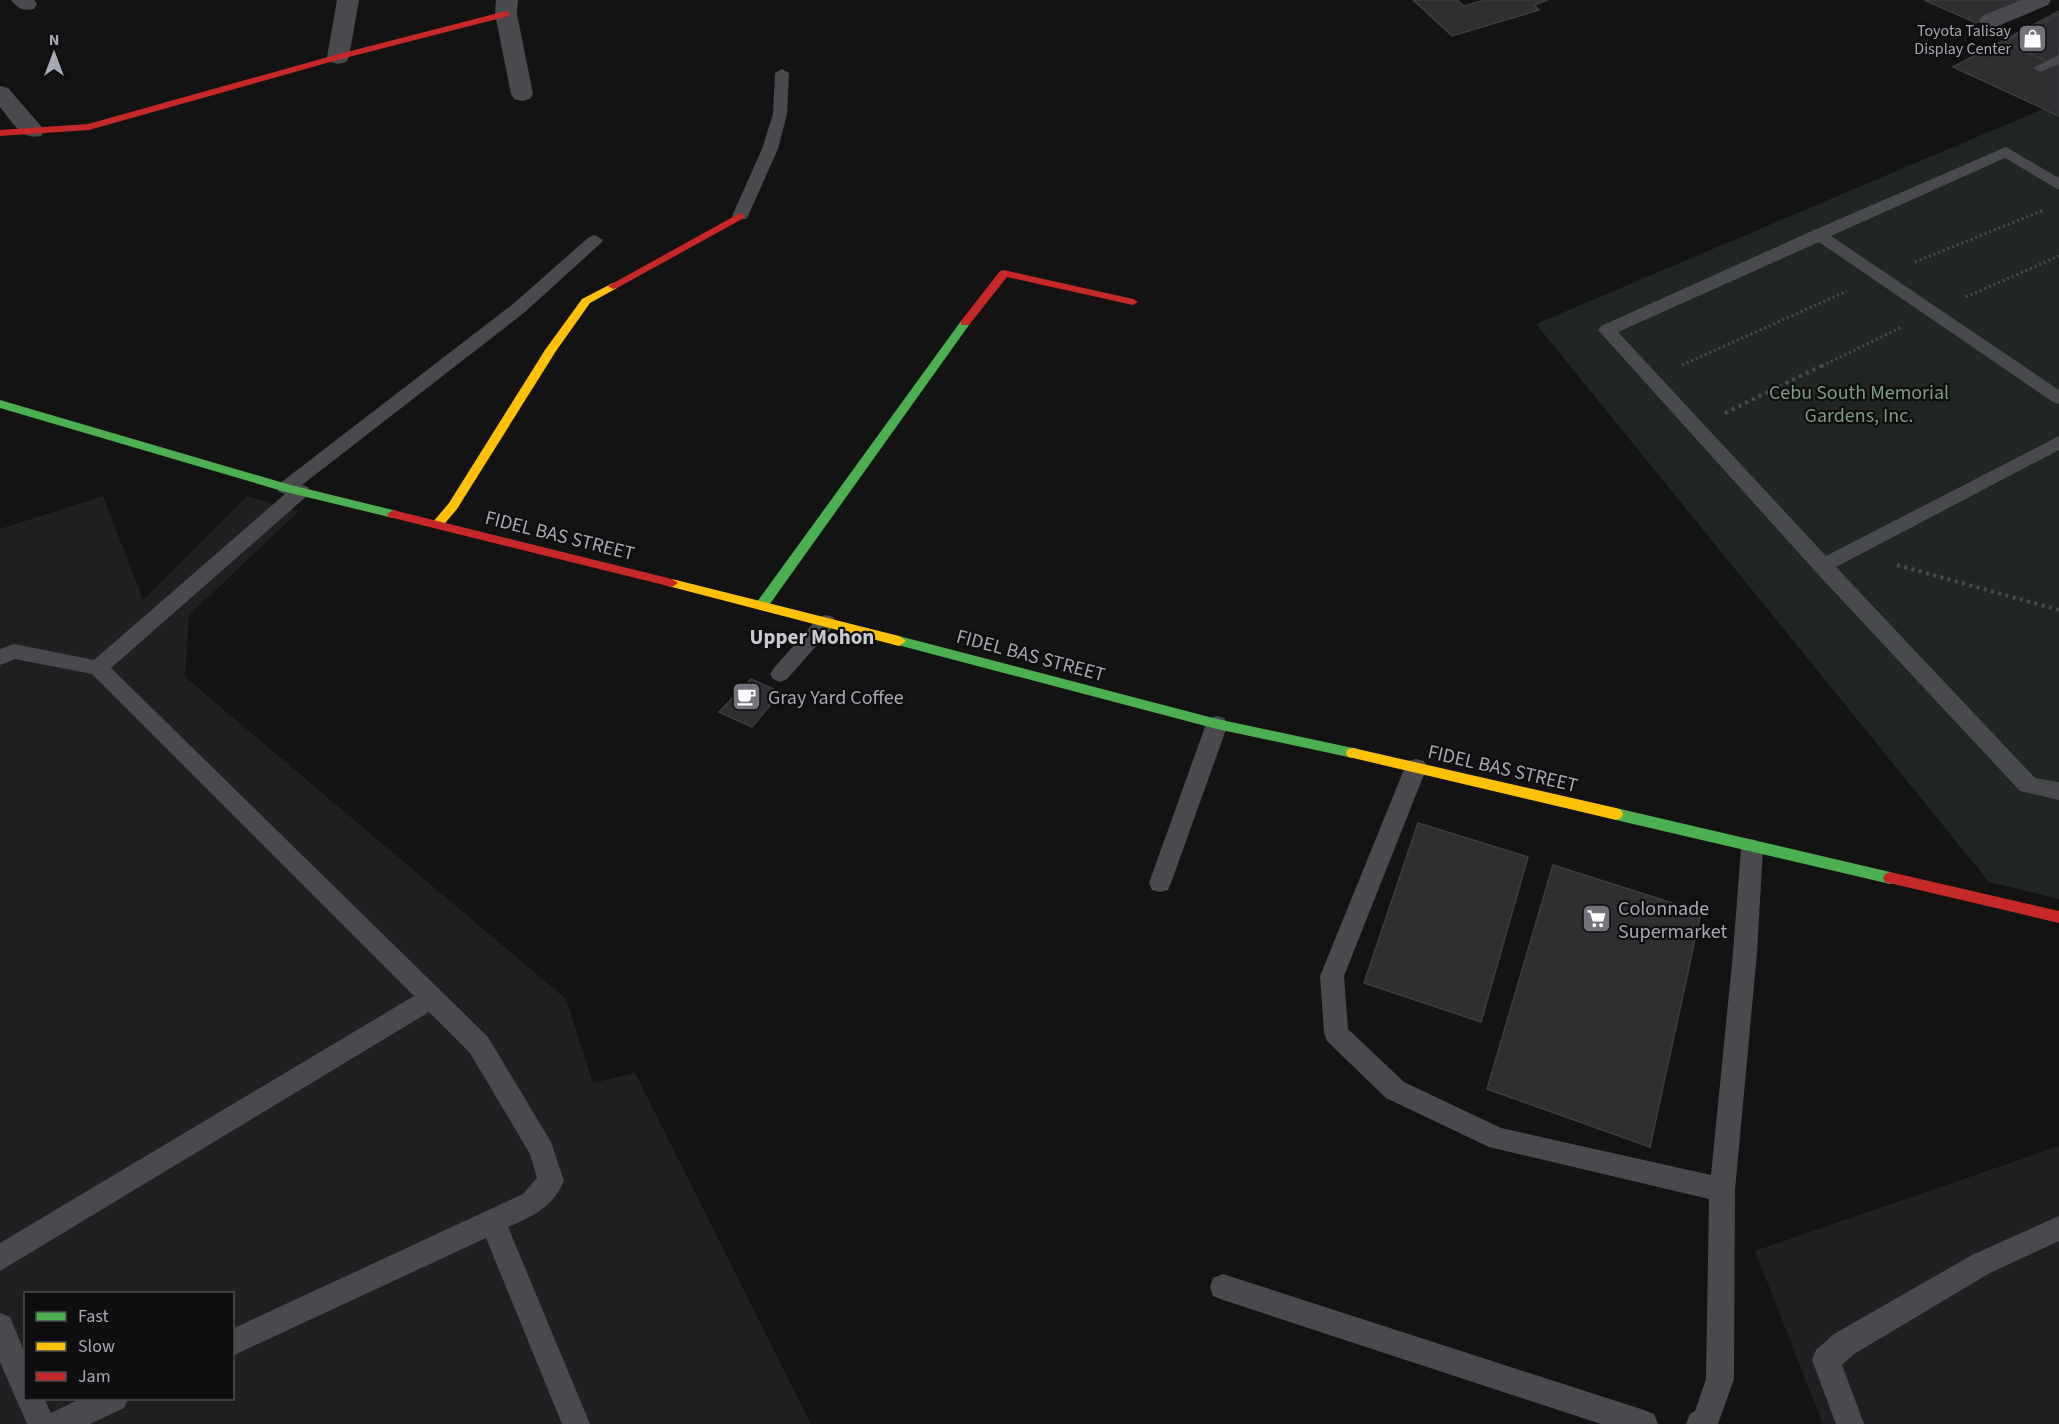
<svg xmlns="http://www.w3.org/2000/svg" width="2059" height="1424" font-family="'Source Sans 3',sans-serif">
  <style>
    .built { fill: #202022; fill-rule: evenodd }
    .green { fill: #202621 }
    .building { fill: #2f2f31; stroke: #3c3d40; stroke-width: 1.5 }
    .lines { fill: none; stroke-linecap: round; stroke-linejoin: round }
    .path-far1 { stroke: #4b4b4e; stroke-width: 3; stroke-dasharray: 2 3; stroke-linecap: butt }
    .path { stroke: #4b4b4e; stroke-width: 4; stroke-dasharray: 3 4.5; stroke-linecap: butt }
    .lane { fill: #494a4d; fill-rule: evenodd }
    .street { fill: #494a4d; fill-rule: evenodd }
    .fast { fill: #4caf50; fill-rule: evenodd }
    .slow { fill: #ffc107; fill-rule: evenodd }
    .jam { fill: #c62828; fill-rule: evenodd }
    .labels { text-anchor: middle; stroke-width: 4.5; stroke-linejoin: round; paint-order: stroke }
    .far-poi-label { font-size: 16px; fill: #a6a9b3; stroke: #0e0e0f; text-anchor: end }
    .park-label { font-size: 20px; fill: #7f9c84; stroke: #0e0e0f }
    .street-label { font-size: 20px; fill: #a6a9b3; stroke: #0e0e0f }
    .poi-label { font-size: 20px; fill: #a6a9b3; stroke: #0e0e0f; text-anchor: start }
    .neighbourhood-label { font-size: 21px; font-weight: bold; fill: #c7c8d0; stroke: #0e0e0f }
  </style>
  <rect width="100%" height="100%" fill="#131314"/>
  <!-- built -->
  <path class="built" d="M103,496l40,104 104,-104 52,15 -110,104 -4,62 381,322 27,84 42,-10 176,351h-811v-895zM26,1294h206v104h-206z
    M2059,1146v278h-236l-68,-173z"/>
  <!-- green -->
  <path class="green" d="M2045,108l14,8v783l-70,-17 -453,-558z"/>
  <!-- building -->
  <path class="building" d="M1413,0h44l7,6 21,-6h63l-14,5 5,5 -87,26z
    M1924,0h100l-48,23z
    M2059,11v105l-106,-49z
    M2059,14v43l-11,5 -44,-20z
    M751,679l30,13 -29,35 -33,-15z
    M1418,823l110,34 -47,165 -117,-39z
    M1553,865l148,47 -51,235 -163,-58z"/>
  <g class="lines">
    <!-- path-far1 -->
    <path class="path-far1" d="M1915,262l129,-52
      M1966,297l93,-41
      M1682,365l165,-74
      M1822,366l80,-39"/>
    <!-- path -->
    <path class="path" d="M1725,413l100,-49
      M1897,565l162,45"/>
    <!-- lane -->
    <path class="lane" d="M2059,55v9l-19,8 -7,-4z
      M782,69l7,4 -2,41 -9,35 -30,67 -2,3h-12l-2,-3 30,-67 11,-35 2,-41z
      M2006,147l53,31v12l-54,-32 -174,78 228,154v14l-6,-2 -234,-160 -201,90 208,224 233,-120v14l-223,117 199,211 24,4v18l-39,-9 -205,-220 -217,-241 3,-4 211,-95z
      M595,235l8,5 -2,3 -76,69 -223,173 6,2 2,4 -2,4 -197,173 377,369 63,105 13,39c-12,27 -31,35 -56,46l82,197h-28l-76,-186 -254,118v-27l291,-135 14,-16 -7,-24 -60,-101 -41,-41 -429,259v-28l414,-247 -322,-322 -77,-15 -15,6v-16l14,-5 80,16 191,-166 -6,-2 -2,-4 2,-4 234,-180 76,-67z
      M826,615l7,2 3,5 -3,5 -46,52 -7,3 -7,-3 -3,-5 3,-5 46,-52z
      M1217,716l7,2 4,6 -57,159 -3,7 -8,2 -8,-2 -3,-7 57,-159 4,-6z
      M1416,759l8,2 3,6 -83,209 4,53 56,53 97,46 210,47 22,-222 8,-105 3,-6 8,-3 8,3 3,6 -6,105 -22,237 -1,189 -16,45h-32l4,-10 5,-3 11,-32 3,-180 -220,-52 -103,-49 -59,-57 -3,-8 -4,-57 85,-209 3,-6z
      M2059,1216v25l-69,32 -136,81 -12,11 22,59h-28l-24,-64 4,-10 18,-16 138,-79z
      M1223,1274l421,136 10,4 4,10h-57l-378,-124 -10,-4 -3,-9 3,-9z
      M0,1313l10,4 16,39v42h18l7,15 31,-15h46l-4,10 -34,16h-63l-27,-62z"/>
    <!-- street -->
    <path class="street" d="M11,0h23l3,4 -3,5c-11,2 -16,0 -23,-9z
      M337,0h22l-10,57 -3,5 -8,2 -8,-2 -3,-5z
      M496,0h22l-1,14 16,80 -3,5 -8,2 -8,-2 -3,-5 -16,-80z
      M2021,0h30l-3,5 -50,21 -8,2 -8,-2 -3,-5 3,-5z
      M0,86l8,2 33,38 4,5 -4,5c-20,5 -29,-15 -41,-29z"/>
    <!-- fast -->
    <path class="fast" d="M965,320l5,3 -1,2 -202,283h-10l-1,-3 1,-3 204,-281z
      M0,400l287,84 110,27 2,3 -6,4 -111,-27 -282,-83z
      M899,636l318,83 136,29 5,1 2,4 -2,4 -5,1 -136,-29 -323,-85 -2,-3z
      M1616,808l274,64 5,2 2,4 -2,4 -5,2 -274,-64 -5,-2 -2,-4 2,-4z"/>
    <!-- slow -->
    <path class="slow" d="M613,283l5,3 -1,2 -27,15 -34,48 -99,158 -16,19h-8l-2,-3 2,-3 16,-19 96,-153 37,-51z
      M672,579l227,57 7,5 -7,5 -231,-60 -2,-3z
      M1353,748l263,60 5,2 2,4 -2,4 -5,2 -263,-62 -5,-1 -2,-4 2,-4z"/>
    <!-- jam -->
    <path class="jam" d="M506,11l3,1v4l-168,43 -252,71 -89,6v-6l88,-6 247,-69z
      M740,213l4,1v4l-127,70 -4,1 -5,-3z
      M1004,270l129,29 5,3 -5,3 -126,-28 -38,48h-8v-4l39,-50z
      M393,510l279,69 6,4 -6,4 -283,-70 -2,-3z
      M1890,872l169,39v12l-174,-41 -2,-4 2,-4z"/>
  </g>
  <!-- icons -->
  <defs>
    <symbol id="shop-square" viewBox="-11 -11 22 22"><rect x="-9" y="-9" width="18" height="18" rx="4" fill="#73747b" stroke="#0e0e0f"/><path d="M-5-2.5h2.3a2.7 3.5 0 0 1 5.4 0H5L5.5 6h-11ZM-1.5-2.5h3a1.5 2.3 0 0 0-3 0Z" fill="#fff"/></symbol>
    <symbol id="cafe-square" viewBox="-11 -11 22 22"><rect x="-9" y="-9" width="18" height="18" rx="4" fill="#73747b" stroke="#0e0e0f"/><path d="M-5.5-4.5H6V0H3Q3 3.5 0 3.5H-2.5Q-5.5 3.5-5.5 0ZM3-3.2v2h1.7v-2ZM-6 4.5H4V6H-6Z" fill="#fff"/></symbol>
    <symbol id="supermarket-square" viewBox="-11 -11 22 22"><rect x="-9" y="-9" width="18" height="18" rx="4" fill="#73747b" stroke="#0e0e0f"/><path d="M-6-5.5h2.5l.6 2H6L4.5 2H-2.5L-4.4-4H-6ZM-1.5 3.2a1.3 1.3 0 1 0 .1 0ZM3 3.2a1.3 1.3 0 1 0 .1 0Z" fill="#fff"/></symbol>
  </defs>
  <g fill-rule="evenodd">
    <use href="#shop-square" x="2016" y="22" width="33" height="33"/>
    <use href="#cafe-square" x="730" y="680" width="33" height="33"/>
    <use href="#supermarket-square" x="1580" y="902" width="33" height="33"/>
  </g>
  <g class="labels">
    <!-- far-poi labels -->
    <g class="far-poi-label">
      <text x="2011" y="36">Toyota Talisay<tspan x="2011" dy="18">Display Center</tspan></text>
    </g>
    <!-- park labels -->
    <g class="park-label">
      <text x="1859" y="399">Cebu South Memorial<tspan x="1859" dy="23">Gardens, Inc.</tspan></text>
    </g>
    <!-- street labels -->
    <g class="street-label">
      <text transform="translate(560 535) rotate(14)" y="7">FIDEL BAS STREET</text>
      <text transform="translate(1031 655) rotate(15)" y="7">FIDEL BAS STREET</text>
      <text transform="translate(1503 768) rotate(13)" y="7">FIDEL BAS STREET</text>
    </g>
    <!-- poi labels -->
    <g class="poi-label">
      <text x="768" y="704">Gray Yard Coffee</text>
      <text x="1618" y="915">Colonnade<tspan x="1618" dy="23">Supermarket</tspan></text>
    </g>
    <!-- neighbourhood labels -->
    <g class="neighbourhood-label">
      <text x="812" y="644">Upper Mohon</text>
    </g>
  </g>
  <!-- legend -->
  <rect x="24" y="1292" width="210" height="108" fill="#0e0e0f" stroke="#4b4c51" stroke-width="1.5"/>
  <rect x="36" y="1312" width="30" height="9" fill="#4caf50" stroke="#4b4c51" stroke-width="1.5"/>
  <text x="78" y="1322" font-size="18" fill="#a6a9b3">Fast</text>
  <rect x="36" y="1342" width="30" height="9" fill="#ffc107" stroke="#4b4c51" stroke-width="1.5"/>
  <text x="78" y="1352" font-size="18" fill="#a6a9b3">Slow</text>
  <rect x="36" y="1372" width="30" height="9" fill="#c62828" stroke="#4b4c51" stroke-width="1.5"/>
  <text x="78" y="1382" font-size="18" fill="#a6a9b3">Jam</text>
  <!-- north arrow -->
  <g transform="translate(54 54)" stroke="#0e0e0f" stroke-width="4.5" paint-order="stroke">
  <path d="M0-4.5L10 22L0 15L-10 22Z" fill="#a6a9b3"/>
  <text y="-9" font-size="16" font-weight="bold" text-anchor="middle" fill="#a6a9b3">N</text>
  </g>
</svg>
